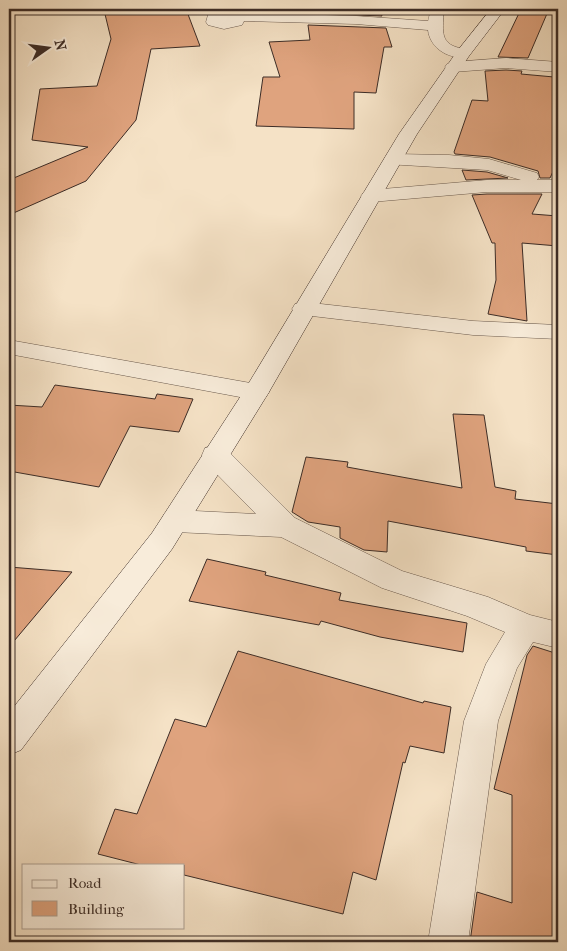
<svg xmlns="http://www.w3.org/2000/svg" width="567" height="951" font-family="'IM FELL French Canon',serif">
  <style>
    .building { fill: #dfa37e; stroke: #3c2c26 }
    .lines { fill: none; stroke-linecap: round; stroke-linejoin: round }
    .street-casing { stroke: #6a5a4e; stroke-width: 1 }
    .secondary-casing { stroke: #3c2c26; stroke-width: 1 }
    .street { fill: #f8ecda; fill-rule: evenodd }
    .secondary { fill: #f8ecda; fill-rule: evenodd }
  </style>
  <rect width="100%" height="100%" fill="#f5e2c6"/>
  <filter id="stains"><feTurbulence type="fractalNoise" baseFrequency=".004" numOctaves="4"/><feColorMatrix values="0 0 0 0 .2 0 0 0 0 .09 0 0 0 0 .02 0 0 0 .5 -.17"/></filter>
  <radialGradient id="worn" r=".72"><stop offset=".6" stop-color="#630" stop-opacity="0"/><stop offset="1" stop-color="#630" stop-opacity=".3"/></radialGradient>
  <!-- building -->
  <path class="building" d="M121,9h65l14,37 -49,3 -15,71 -50,61 -77,34v-35l79,-33 -56,-7 8,-51 57,-3 14,-47 -7,-29z
    M306,9h74l2,7 -75,-3z
    M521,9h28l-21,49 -30,-1z
    M308,25l78,3 6,19h-8l-8,46 -22,-1v37l-98,-3 7,-49h17l-11,-35 41,-2z
    M506,70l16,1 -1,3 33,3v17h4v67l-8,17h-10l-2,-7 -48,-14 -35,-3 -1,-2 18,-52 16,1 -3,-30z
    M462,170l25,2 21,6 -42,2z
    M487,194h55l-10,20 26,2v30l-36,-3 5,78 -39,-7 8,-34 -1,-37h-3l-20,-48z
    M55,385l100,14 2,-5 36,5 -14,33 -49,-6 -31,61 -90,-16v-66l33,2z
    M453,414l31,1 11,72 21,4 -1,8 43,5v51l-32,-4v-4l-138,-26 -1,31 -23,-2 -24,-12v-11l-32,-5 -16,-10 14,-55 42,5 -1,5 115,21z
    M207,559l59,13 -1,3 76,18 -2,7 128,23 -4,29 -83,-15 -59,-16 -2,4 -130,-24z
    M9,567l63,5 -63,75z
    M533,646l25,8v288h-88l7,-50 35,11v-108l-18,-6 33,-134z
    M238,651l185,52 1,-2 27,6 -7,46 -34,-7 -5,17 -2,-1 -27,118 -23,-8 -10,42 -159,-39v-10h-43l-43,-11 17,-45 22,5 38,-95 31,8z"/>
  <g class="lines">
    <defs>
      <path id="street" d="M431,9h12c2,14 -6,32 13,38 6,2 11,1 15,6l-3,3c-17,5 -38,-7 -40,-26l-72,-6 -112,-3 -2,4 -18,4 -16,-4 -2,-3 2,-7 19,-3 129,4 72,5z
        M506,58l52,4v10l-52,-4 -53,4 -6,-2 -2,-3 2,-3 6,-2z
        M393,154l56,1 40,4 48,14 2,4 -2,3h21v12h-71l-116,10 -7,-2 -3,-4 3,-4 7,-2 116,-10h34l-34,-10 -101,-6 -2,-4 2,-4z
        M303,302l170,19 85,4v14l-85,-4 -178,-21 -3,-5 3,-5z
        M9,340l247,44 9,2 4,6 -4,6 -9,2 -247,-46z
        M215,446l10,2 70,70 107,53 86,26 42,18 28,7v26l-25,-6 -16,26 -19,53 -30,221h-40l36,-221 22,-57 19,-32 -38,-16 -85,-28 -101,-51 -106,-5 -10,-3 -4,-8 4,-8 10,-3 81,4 -51,-52 -3,-7 3,-7z"/>
      <path id="secondary" d="M491,9h14l-36,47 -52,78 -148,258 -97,157 -151,201 -12,5v-42l143,-180 92,-142 155,-257 59,-84z"/>
    </defs>
    <!-- street casing -->
    <use href="#street" class="street-casing"/>
    <!-- secondary casing -->
    <use href="#secondary" class="secondary-casing"/>
    <!-- street -->
    <use href="#street" class="street"/>
    <!-- secondary -->
    <use href="#secondary" class="secondary"/>
  </g>
  <!-- margin -->
  <rect width="567" height="951" fill="none" stroke="#f5e2c6" stroke-width="30"/>
  <rect x="10" y="10" width="547" height="931" fill="none" stroke="#3c2c26" stroke-width="2.5"/>
  <rect x="15" y="15" width="537" height="921" fill="none" stroke="#3c2c26"/>
  <!-- legend -->
  <rect x="22" y="864" width="162" height="65" fill="#f8ecda" stroke="#ad9f92"/>
  <rect x="32" y="880" width="25" height="8" fill="#f8ecda" stroke="#ad9f92"/>
  <text x="68" y="888" font-size="15" fill="#3c2c26">Road</text>
  <rect x="32" y="901" width="25" height="15" fill="#dfa37e" stroke="#ad9f92"/>
  <text x="68" y="914" font-size="15" fill="#3c2c26">Building</text>
  <!-- north arrow -->
  <g transform="translate(48 48) rotate(76)" stroke="#f8ecda" stroke-width="4" paint-order="stroke">
  <path d="M0-4L9 19L0 12L-9 19Z" fill="#3c2c26"/>
  <text y="-8" font-size="14" font-weight="bold" text-anchor="middle" fill="#3c2c26">N</text>
  </g>
  <rect width="100%" height="100%" filter="url(#stains)"/>
  <rect width="100%" height="100%" fill="url(#worn)"/>
</svg>
